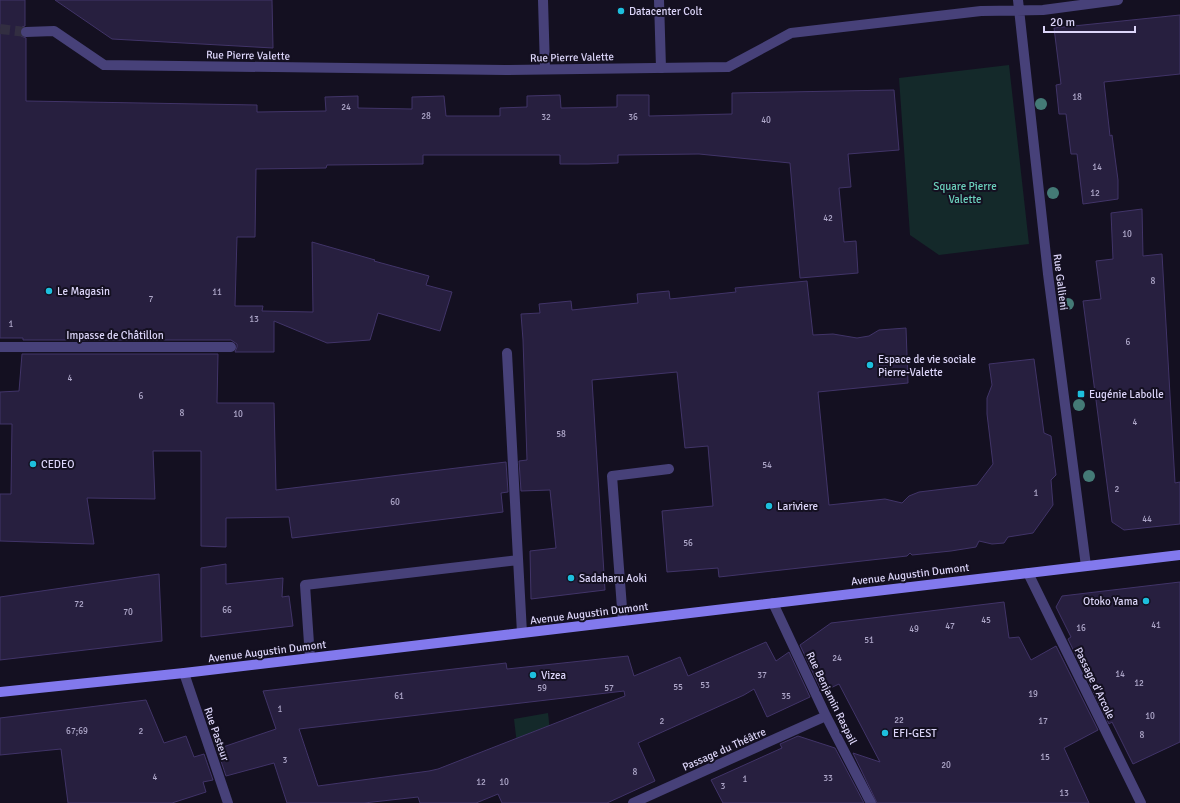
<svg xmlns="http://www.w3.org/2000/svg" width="1180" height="803" font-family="Signika,sans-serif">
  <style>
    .green { fill: #14292a }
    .building { fill: #271f3f; stroke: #413468; fill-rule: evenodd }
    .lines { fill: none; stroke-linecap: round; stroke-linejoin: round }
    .street-tunnel { stroke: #322e41; stroke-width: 10; stroke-dasharray: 10 5; stroke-linecap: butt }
    .lane { stroke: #474179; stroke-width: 10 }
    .street { stroke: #474179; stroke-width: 10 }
    .secondary { stroke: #8279ed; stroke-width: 10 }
    .tree { fill: #447a76 }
    .poi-dot { fill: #1dbfdd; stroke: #141021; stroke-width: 1.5 }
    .labels { text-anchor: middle; stroke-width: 4; stroke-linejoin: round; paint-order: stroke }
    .number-label { font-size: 9px; fill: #afa8ca }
    .poi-label { font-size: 11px; fill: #dcd5f9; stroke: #141021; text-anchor: start }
    .street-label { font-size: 11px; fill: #dcd5f9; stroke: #141021 }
    .park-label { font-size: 11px; fill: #6bd0bc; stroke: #141021 }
  </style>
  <rect width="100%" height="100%" fill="#141021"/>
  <!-- green -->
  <path class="green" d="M1009,65l20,179 -90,11 -29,-20 -11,-157z
    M548,713l4,36 -33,13 -5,-43z"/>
  <!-- building -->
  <path class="building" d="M0,0h25v26l-3,1 -2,5 1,4 5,2v63l231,4v7l69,-1 -1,-14 33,-1v12l54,1v-12l32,-1 2,20h54v-8l27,-1v-11l33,-1 1,13 56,-1v-12h32v21l83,-2v-21l162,-3 5,60 -51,4 3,33 -12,1 5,54 12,-1 2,32 -58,5 -10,-115 -91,-9 -81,1v8l-30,1h-28v-9h-137v9l-96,1 -1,3 -70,1 -1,68h-18l-2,69h28l-1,5 51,1 -1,-70 63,18 -1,1 55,15 -3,9 26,7 -12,39 -62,-18 -8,27 -43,3 -53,-22v31h-39l2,-5v-3l-6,-4h-208v-2h-23z
    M55,0h217l1,48 -161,-9z
    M1180,15v59l-76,8 6,54 2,-1 6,45v19l-35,5 -6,-50h-6l-5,-40h-7l-3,-29 5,-1 -7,-56z
    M1142,209l1,47 19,-2 13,229 5,-1v42l-56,6 -12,-8 -29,-221 18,-2 -5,-38 17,-2 -2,-46z
    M807,281l6,54 20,-1 24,4 12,-2 10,-6 27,-2 2,55 -90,9 11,113 56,-6 17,4 7,-7 10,-4 58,-7 16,-21 -6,-50v-16l5,-13 -3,-21 45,-5 10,74 7,3 5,39 -5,5 2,25 -20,28 -25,4 -4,6 -12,1 -13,-3 -3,6 -25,4 -39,4 -2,-2 -3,3 -188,21 -1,-9 -51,4 -5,-61 51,-5 -5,-60 -23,2 -8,-76 -85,8 13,210 -74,9 -1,-48 26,-3 -6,-58 -29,1 -2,-30 8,-1 -4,-120 -2,-26 19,-1 -1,-9 32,-3 1,9 66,-7 -1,-9 32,-3 1,8 66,-7 -1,-4z
    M22,354h196l-1,49h57l2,87 230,-28 2,30 -7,1 2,19 -211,26 -3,-21 -63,1v29l-25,-1v-95h-48l2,48 -68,-1 7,46 -94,-3v-47h11l1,-70h-12v-32l19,-1z
    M226,564v20l57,-6 -1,19 7,-1 4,30 -92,11v-69z
    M159,574l3,67 -162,19v-63z
    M1180,582v160l-47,22 -21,-42 -3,2 -41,-85 3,-2 -15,-30 6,-11z
    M1004,602l5,36 10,-1 12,23 25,-14 42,84 -34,18 25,55h-212l-24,-50 27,9 -41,-78 -17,8 -22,-47 31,-22z
    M766,642l10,19 13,-9 21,45 -43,20 -13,-28 -10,6 -106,48 17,38 -48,22h-105l-4,-9 -22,9h-56l-2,-6 -54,6h-77l-13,-40 -48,13 -9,-27 59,-20 -13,-38 243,-28 1,6 121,-13 6,20 46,-19 8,19zM624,691l1,5 -187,73 -9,2 -111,15 -19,-57z
    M146,700l18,43 22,-7 8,21 10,-3 9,26 -10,2 3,10 -34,11h-104l-7,-54 -61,6v-37z
    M798,736l37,12 29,55h-141l-12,-23 71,-32 -2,-4z"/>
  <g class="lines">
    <!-- street-tunnel -->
    <path class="street-tunnel" d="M0,29l26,3"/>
    <!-- lane -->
    <path class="lane" d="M543,0l2,69
      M659,0l2,68
      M507,353l15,280
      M623,621l-11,-145 57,-7
      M310,658l-5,-73 213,-25"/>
    <!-- street -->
    <path class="street" d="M1018,0l30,274 38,292
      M26,32l28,-1 50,34 401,5 223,-3 63,-34 190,-22 62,-1 75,-10
      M0,347h231
      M1028,573l113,230
      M773,603l53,113 45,87
      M184,673l44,130
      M633,803l193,-87"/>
    <!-- secondary -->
    <path class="secondary" d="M0,692l184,-19 996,-118"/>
  </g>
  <!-- trees -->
  <g class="tree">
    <circle cx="1041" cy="104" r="6"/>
    <circle cx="1053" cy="193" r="6"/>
    <circle cx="1068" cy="304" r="6"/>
    <circle cx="1079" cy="405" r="6"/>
    <circle cx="1089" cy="476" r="6"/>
  </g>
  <!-- markers -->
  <g class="poi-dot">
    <circle cx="621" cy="11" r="4"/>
    <circle cx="49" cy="291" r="4"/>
    <circle cx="870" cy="365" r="4"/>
    <rect x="1077" y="390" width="8" height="8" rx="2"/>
    <circle cx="33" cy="464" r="4"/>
    <circle cx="769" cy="506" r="4"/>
    <circle cx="571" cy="578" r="4"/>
    <circle cx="1146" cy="601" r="4"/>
    <circle cx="533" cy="675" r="4"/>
    <circle cx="885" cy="733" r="4"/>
  </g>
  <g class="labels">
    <!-- number labels -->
    <g class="number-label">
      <text x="1077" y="100">18</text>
      <text x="346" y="110">24</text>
      <text x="426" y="119">28</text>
      <text x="546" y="120">32</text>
      <text x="633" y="120">36</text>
      <text x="766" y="123">40</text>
      <text x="1097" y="170">14</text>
      <text x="1095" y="196">12</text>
      <text x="828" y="221">42</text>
      <text x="1127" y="237">10</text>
      <text x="1153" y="284">8</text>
      <text x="217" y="295">11</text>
      <text x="151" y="302">7</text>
      <text x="254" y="322">13</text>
      <text x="11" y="327">1</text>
      <text x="1128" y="345">6</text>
      <text x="70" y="381">4</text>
      <text x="141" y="399">6</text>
      <text x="182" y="416">8</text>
      <text x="238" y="417">10</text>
      <text x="1135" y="425">4</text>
      <text x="561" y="437">58</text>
      <text x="767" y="468">54</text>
      <text x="1117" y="492">2</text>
      <text x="1036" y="496">1</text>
      <text x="395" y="505">60</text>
      <text x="1147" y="522">44</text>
      <text x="688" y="546">56</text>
      <text x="79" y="607">72</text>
      <text x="227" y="613">66</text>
      <text x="128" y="615">70</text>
      <text x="986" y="623">45</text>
      <text x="1156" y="628">41</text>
      <text x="950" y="629">47</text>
      <text x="1081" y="631">16</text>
      <text x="914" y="632">49</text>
      <text x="869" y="643">51</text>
      <text x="837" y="661">24</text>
      <text x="1120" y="677">14</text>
      <text x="762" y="678">37</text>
      <text x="1139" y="686">12</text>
      <text x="705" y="688">53</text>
      <text x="678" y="690">55</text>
      <text x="542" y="691">59</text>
      <text x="609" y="691">57</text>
      <text x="1033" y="697">19</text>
      <text x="399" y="699">61</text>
      <text x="786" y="699">35</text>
      <text x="280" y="712">1</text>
      <text x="1150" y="719">10</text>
      <text x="899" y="723">22</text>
      <text x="662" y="724">2</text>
      <text x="1043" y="724">17</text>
      <text x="77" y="734">67;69</text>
      <text x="141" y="734">2</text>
      <text x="1142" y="738">8</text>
      <text x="1045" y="760">15</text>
      <text x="285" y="763">3</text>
      <text x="946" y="768">20</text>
      <text x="635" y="775">8</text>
      <text x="155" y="780">4</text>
      <text x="828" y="781">33</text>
      <text x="745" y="782">1</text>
      <text x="481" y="785">12</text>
      <text x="504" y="785">10</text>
      <text x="723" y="789">3</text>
      <text x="1064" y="796">13</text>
    </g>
    <!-- poi labels -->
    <g class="poi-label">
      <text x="629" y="15">Datacenter Colt</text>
      <text x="57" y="295">Le Magasin</text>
      <text x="878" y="363">Espace de vie sociale<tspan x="878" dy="13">Pierre-Valette</tspan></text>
      <text x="1089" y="398">Eugénie Labolle</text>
      <text x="41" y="468">CEDEO</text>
      <text x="777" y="510">Lariviere</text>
      <text x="579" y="582">Sadaharu Aoki</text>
      <text x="1138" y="605" text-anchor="end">Otoko Yama</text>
      <text x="541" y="679">Vizea</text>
      <text x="893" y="737">EFI-GEST</text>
    </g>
    <!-- street labels -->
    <g class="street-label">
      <text transform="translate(248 55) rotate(1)" y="4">Rue Pierre Valette</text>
      <text transform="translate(572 57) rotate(-1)" y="4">Rue Pierre Valette</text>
      <text transform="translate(1061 282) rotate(83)" y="4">Rue Gallieni</text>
      <text x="115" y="339">Impasse de Châtillon</text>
      <text transform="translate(910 574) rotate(-7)" y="4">Avenue Augustin Dumont</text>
      <text transform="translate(589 613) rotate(-7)" y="4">Avenue Augustin Dumont</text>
      <text transform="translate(267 651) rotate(-7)" y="4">Avenue Augustin Dumont</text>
      <text transform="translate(1095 683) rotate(64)" y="4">Passage d'Arcole</text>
      <text transform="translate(832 698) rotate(64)" y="4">Rue Benjamin Raspail</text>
      <text transform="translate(217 734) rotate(71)" y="4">Rue Pasteur</text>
      <text transform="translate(724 749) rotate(-24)" y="4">Passage du Théâtre</text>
    </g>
    <!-- park labels -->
    <g class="park-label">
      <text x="965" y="190">Square Pierre<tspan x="965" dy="13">Valette</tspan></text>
    </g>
  </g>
  <!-- scale -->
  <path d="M1044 26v6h91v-6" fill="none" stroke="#dcd5f9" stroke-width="2"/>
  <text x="1050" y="26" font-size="12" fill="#dcd5f9" stroke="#141021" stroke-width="3" paint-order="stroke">20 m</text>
</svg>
